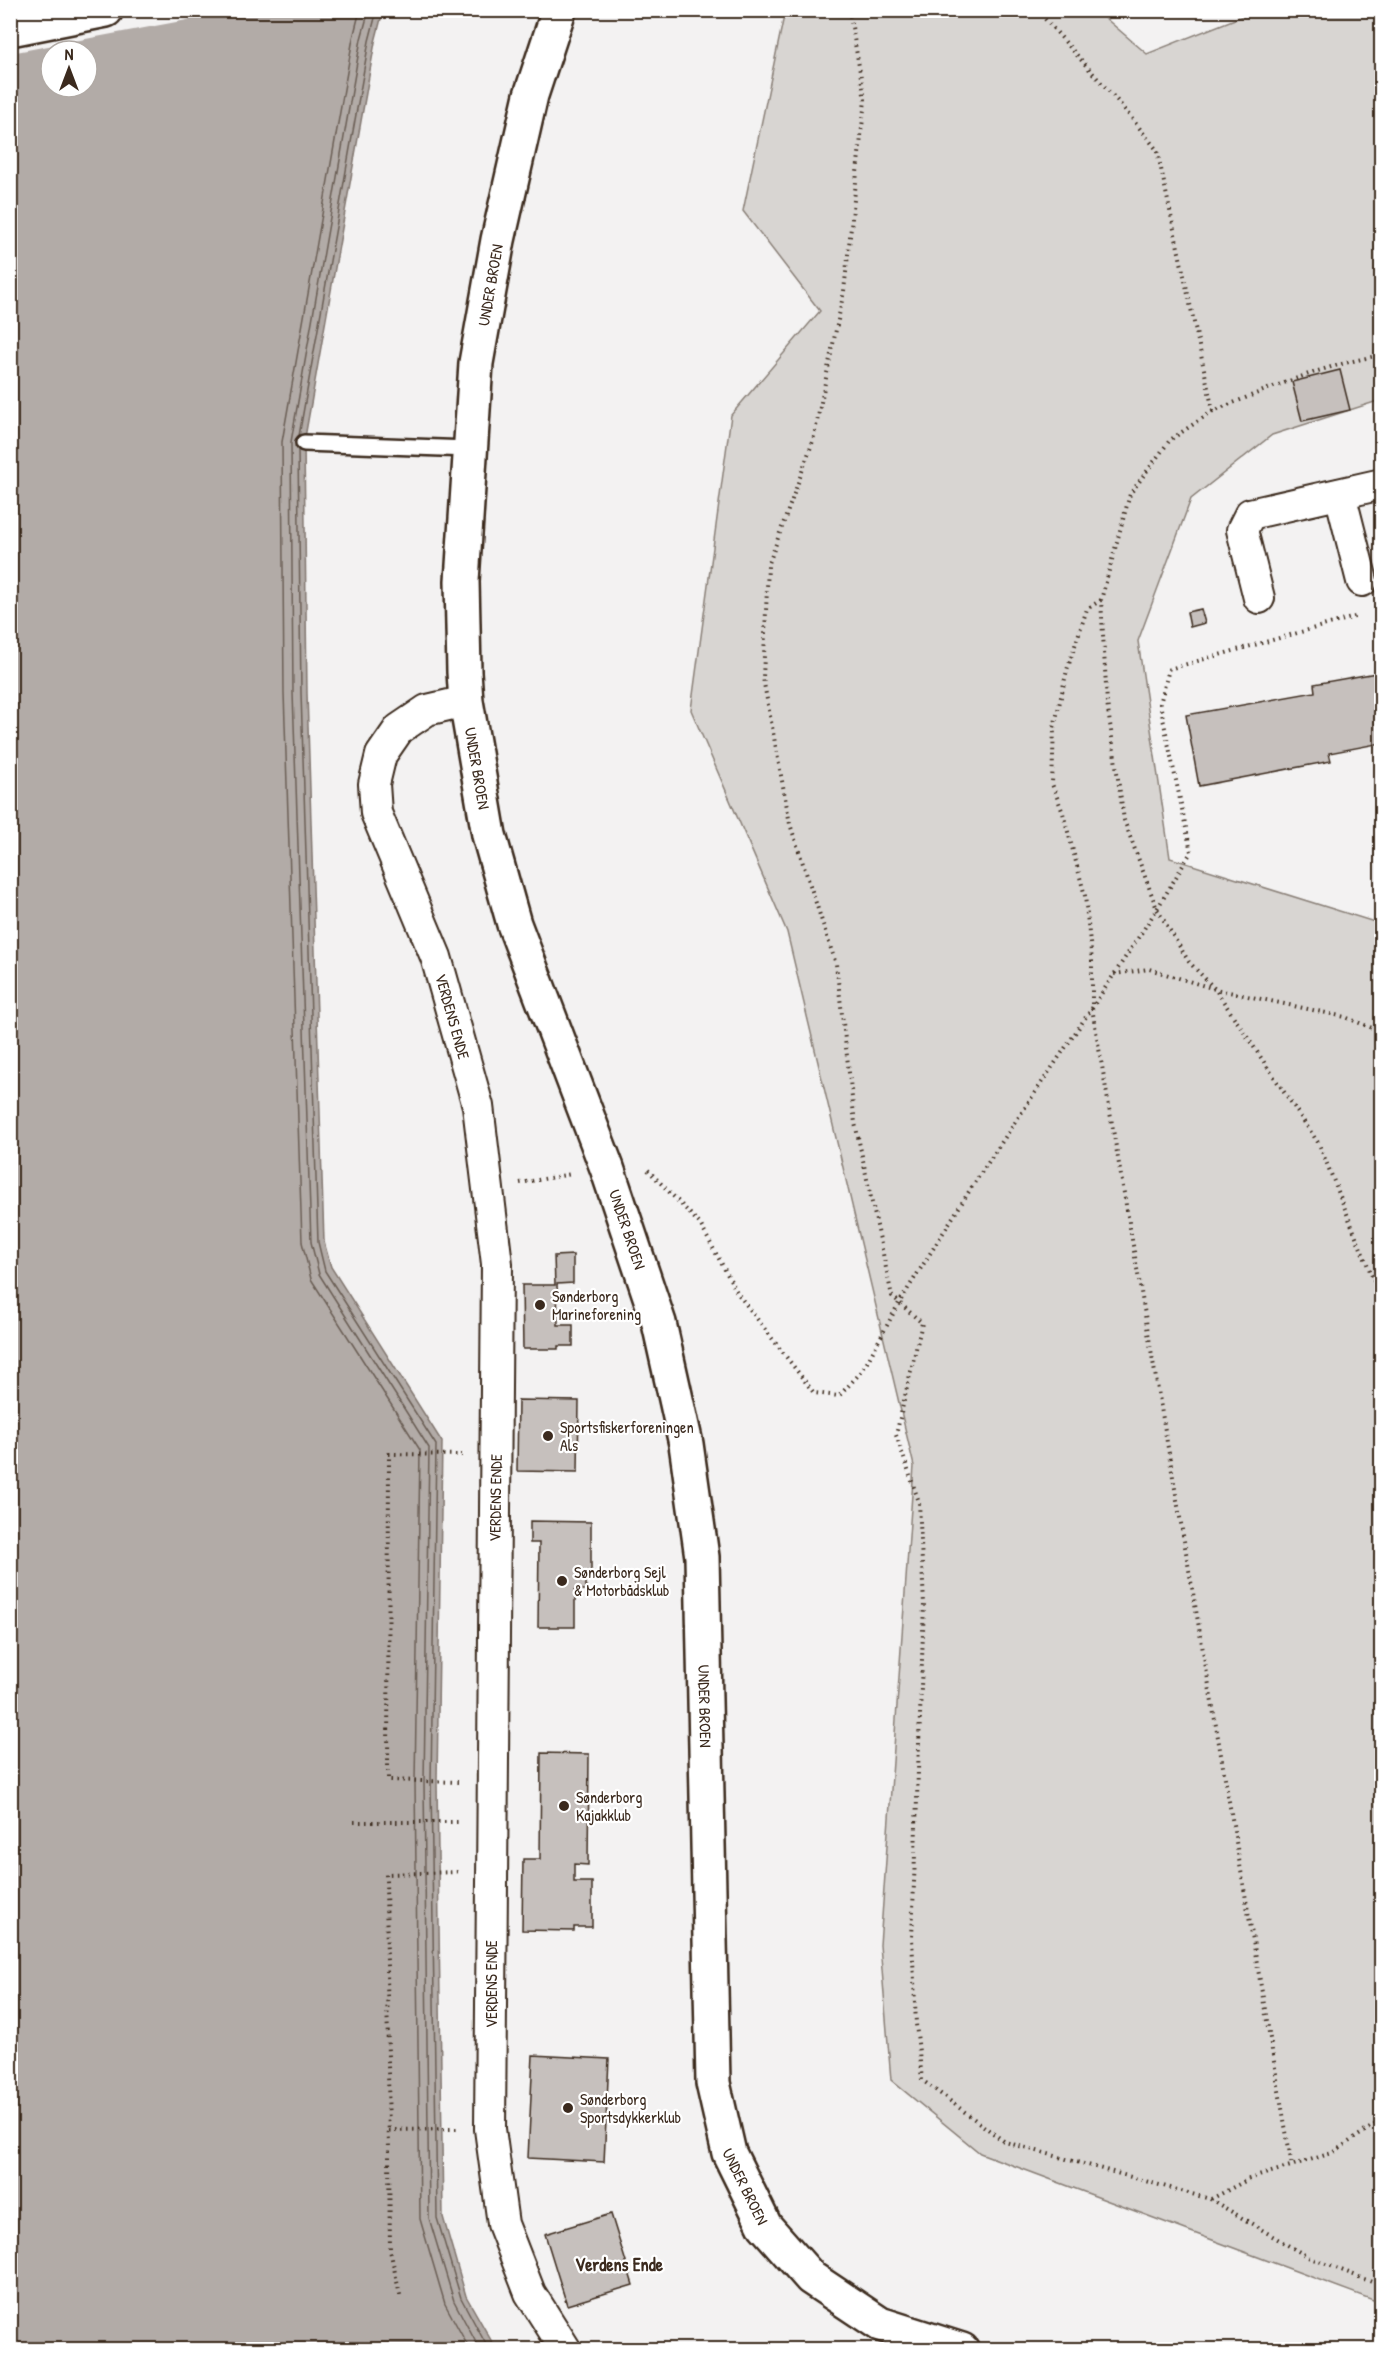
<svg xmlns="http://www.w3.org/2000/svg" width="1392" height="2360" font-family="'Patrick Hand',sans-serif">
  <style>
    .green { fill: #d8d5d2; stroke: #8a8078; stroke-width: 1.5 }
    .water { fill: #b2aba7; stroke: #827770; stroke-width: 1.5; fill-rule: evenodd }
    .pier { fill: #f3f2f2 }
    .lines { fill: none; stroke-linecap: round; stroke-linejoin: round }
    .shore { stroke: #6b5e55; stroke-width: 1.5 }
    .building { fill: #c6c0bd; stroke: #3b2a1e; stroke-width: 1.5 }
    .service-casing { stroke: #3b2a1e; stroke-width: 20 }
    .minor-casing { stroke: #3b2a1e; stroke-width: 34 }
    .tertiary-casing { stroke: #3b2a1e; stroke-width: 38 }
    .trunk-casing { stroke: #3b2a1e; stroke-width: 38 }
    .path { stroke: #3b2a1e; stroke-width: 4; stroke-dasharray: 1.5 4.5; stroke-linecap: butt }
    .service { stroke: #fff; stroke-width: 15 }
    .minor { stroke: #fff; stroke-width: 30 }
    .tertiary { stroke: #fff; stroke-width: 33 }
    .trunk { stroke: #fff; stroke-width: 33 }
    .poi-dot { fill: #3b2a1e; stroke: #fff; stroke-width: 2 }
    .labels { text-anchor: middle; stroke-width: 4.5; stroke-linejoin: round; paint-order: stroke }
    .street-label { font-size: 16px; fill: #3b2a1e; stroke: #fff }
    .poi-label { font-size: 16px; fill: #3b2a1e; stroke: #fff; text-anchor: start }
    .neighbourhood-label { font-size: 18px; font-weight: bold; fill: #3b2a1e; stroke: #fff }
  </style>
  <rect width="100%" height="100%" fill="#f3f2f2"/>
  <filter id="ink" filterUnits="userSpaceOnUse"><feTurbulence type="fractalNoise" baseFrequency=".0167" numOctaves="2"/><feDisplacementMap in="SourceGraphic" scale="12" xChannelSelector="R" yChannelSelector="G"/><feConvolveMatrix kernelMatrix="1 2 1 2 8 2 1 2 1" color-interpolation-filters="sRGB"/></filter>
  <g filter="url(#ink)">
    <!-- green -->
    <path class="green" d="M785,11h312l50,43 108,-43h126v389l-109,35 -81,64 -53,142 32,217 211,66v1379l-401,-150 -89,-73 -11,-135 34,-479 -127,-534 -96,-222 40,-295 89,-104 -77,-100z"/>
    <!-- water -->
    <path class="water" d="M11,11h372l-8,31 -71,401 3,250 17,549 7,25 111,175 -5,340 6,435 23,79 30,53 -485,1zM51,51h36v36h-36z"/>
    <!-- pier -->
    <path class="pier" d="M11,11h224l-224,42z"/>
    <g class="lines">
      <!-- shore -->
      <path class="shore" d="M360,10l-7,28 -71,404 2,251 18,549 9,37 109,171 -5,332 5,437 25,85 25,46
        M369,10l-8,29 -70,403 2,251 18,549 8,32 110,174 -5,334 5,436 25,83 26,49
        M299,436l70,-395 8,-31
        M298,449l3,244 17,549 7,29 111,174 -5,337 6,436 24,80 28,52"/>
    </g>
    <!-- building -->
    <path class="building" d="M1340,370l10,40 -48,11 -10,-39z
      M1201,609l4,14 -15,4 -3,-15z
      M1382,672v71l-53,10 2,8 -132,25 -13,-71 129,-23 -1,-8z
      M573,1255v28l-16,1 1,41h15v21h-15v3h-35l-1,-64h33l-1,-29z
      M518,1400l61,1 -1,71 -61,-1z
      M530,1521l61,1v50h-5v18h-11v37h-37l1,-84h-9z
      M541,1753l48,1 -1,111 -14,-1v18h18v45h-18v4l-52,-1 1,-71h17z
      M533,2055l76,4 -5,103 -76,-4z
      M611,2214l22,71 -66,20 -22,-71z"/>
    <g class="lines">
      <defs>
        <path id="service" d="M304,443l165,6"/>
        <g id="minor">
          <path d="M1340,494l22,87"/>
          <path d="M1259,598l-17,-68 8,-16 132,-30"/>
          <path id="s1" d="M466,701l-39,9 -28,19 -18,26 -7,29 2,29 60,144 42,149 19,158 -7,865 13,95 27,69 36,57"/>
        </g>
        <g id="tertiary">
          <path id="s2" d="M559,10l-28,85 -33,145 -22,123 -14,218 2,91 2,29 23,134 25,89 93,244 52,155 27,121 16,113 11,526 16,70 36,73 46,52 69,46 82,26"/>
        </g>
        <path id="trunk" d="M10,29l96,-19"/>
      </defs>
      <!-- service casing -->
      <use href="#service" class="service-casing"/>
      <!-- minor casing -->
      <use href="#minor" class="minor-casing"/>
      <!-- tertiary casing -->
      <use href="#tertiary" class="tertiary-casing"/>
      <!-- trunk casing -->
      <use href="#trunk" class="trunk-casing"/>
      <!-- path -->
      <path class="path" d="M849,10l16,90 -21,191 -31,150 -45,125 -5,112 27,146 46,140 19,159 37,173 30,27 -26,112 23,67 5,102 -12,334 4,86 6,56 83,62 205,57 98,58 74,29
        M1037,10l84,95 36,45 56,261c55,-22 110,-46 169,-56
        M1213,411l-43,29 -40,54 -29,106 6,103 17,117 33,89 32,53 26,27 104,155 63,157
        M1101,600l-14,9 -20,61 -13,58 -2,56 11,29 22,83 7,65v47l200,1158
        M1114,974l35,-5 66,20 130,28 37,15
        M648,1170l52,54 38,70 76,99 25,3 24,-26 36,-67 76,-121 117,-174 65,-99 34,-57 -31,-148 9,-35 189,-53
        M520,1183l52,-9
        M458,1782l-70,-2 1,-326 73,1
        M354,1822h104
        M389,2130l68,-1
        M1211,2199l38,-20 83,-26 50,-33
        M400,2295l-10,-45 -4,-376 72,-2"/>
      <!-- service -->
      <use href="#service" class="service"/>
      <!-- minor -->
      <use href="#minor" class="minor"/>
      <!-- tertiary -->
      <use href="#tertiary" class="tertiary"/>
      <!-- trunk -->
      <use href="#trunk" class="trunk"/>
    </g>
  </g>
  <!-- markers -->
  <g class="poi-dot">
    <circle cx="540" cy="1305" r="6"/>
    <circle cx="548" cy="1436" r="6"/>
    <circle cx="562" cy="1581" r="6"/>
    <circle cx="564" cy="1806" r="6"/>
    <circle cx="568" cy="2108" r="6"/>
  </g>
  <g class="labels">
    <!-- street labels -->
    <g class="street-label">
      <text transform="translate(490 285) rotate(-80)" y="6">UNDER BROEN</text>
      <text dy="6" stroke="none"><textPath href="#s2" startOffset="770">UNDER BROEN</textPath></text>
      <text dy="6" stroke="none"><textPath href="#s1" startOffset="382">VERDENS ENDE</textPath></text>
      <text dy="6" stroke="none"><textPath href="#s2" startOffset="1256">UNDER BROEN</textPath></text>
      <text transform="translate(495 1498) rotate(-89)" y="6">VERDENS ENDE</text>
      <text dy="6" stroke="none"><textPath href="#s2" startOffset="1742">UNDER BROEN</textPath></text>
      <text transform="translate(491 1984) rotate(-90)" y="6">VERDENS ENDE</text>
      <text dy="6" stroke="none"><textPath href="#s2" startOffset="2228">UNDER BROEN</textPath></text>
    </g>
    <!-- poi labels -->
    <g class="poi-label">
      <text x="552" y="1302">Sønderborg<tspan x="552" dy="18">Marineforening</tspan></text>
      <text x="560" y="1433">Sportsfiskerforeningen<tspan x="560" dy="18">Als</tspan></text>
      <text x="574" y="1578">Sønderborg Sejl<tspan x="574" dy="18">&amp; Motorbådsklub</tspan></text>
      <text x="576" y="1803">Sønderborg<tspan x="576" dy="18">Kajakklub</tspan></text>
      <text x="580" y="2105">Sønderborg<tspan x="580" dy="18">Sportsdykkerklub</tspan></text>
    </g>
    <!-- neighbourhood labels -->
    <g class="neighbourhood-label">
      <text x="619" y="2271">Verdens Ende</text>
    </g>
  </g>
  <!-- margin -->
  <rect width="1392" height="2360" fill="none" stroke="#fff" stroke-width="36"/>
  <rect x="18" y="18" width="1356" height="2324" fill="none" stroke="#3b2a1e" stroke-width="2" filter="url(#ink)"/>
  <!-- north arrow -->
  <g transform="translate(69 69)"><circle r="28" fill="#ffffff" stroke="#b1aaa5" stroke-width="1.5"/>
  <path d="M0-4.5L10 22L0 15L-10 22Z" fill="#3b2a1e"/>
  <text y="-9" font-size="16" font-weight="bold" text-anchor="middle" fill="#3b2a1e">N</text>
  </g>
</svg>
